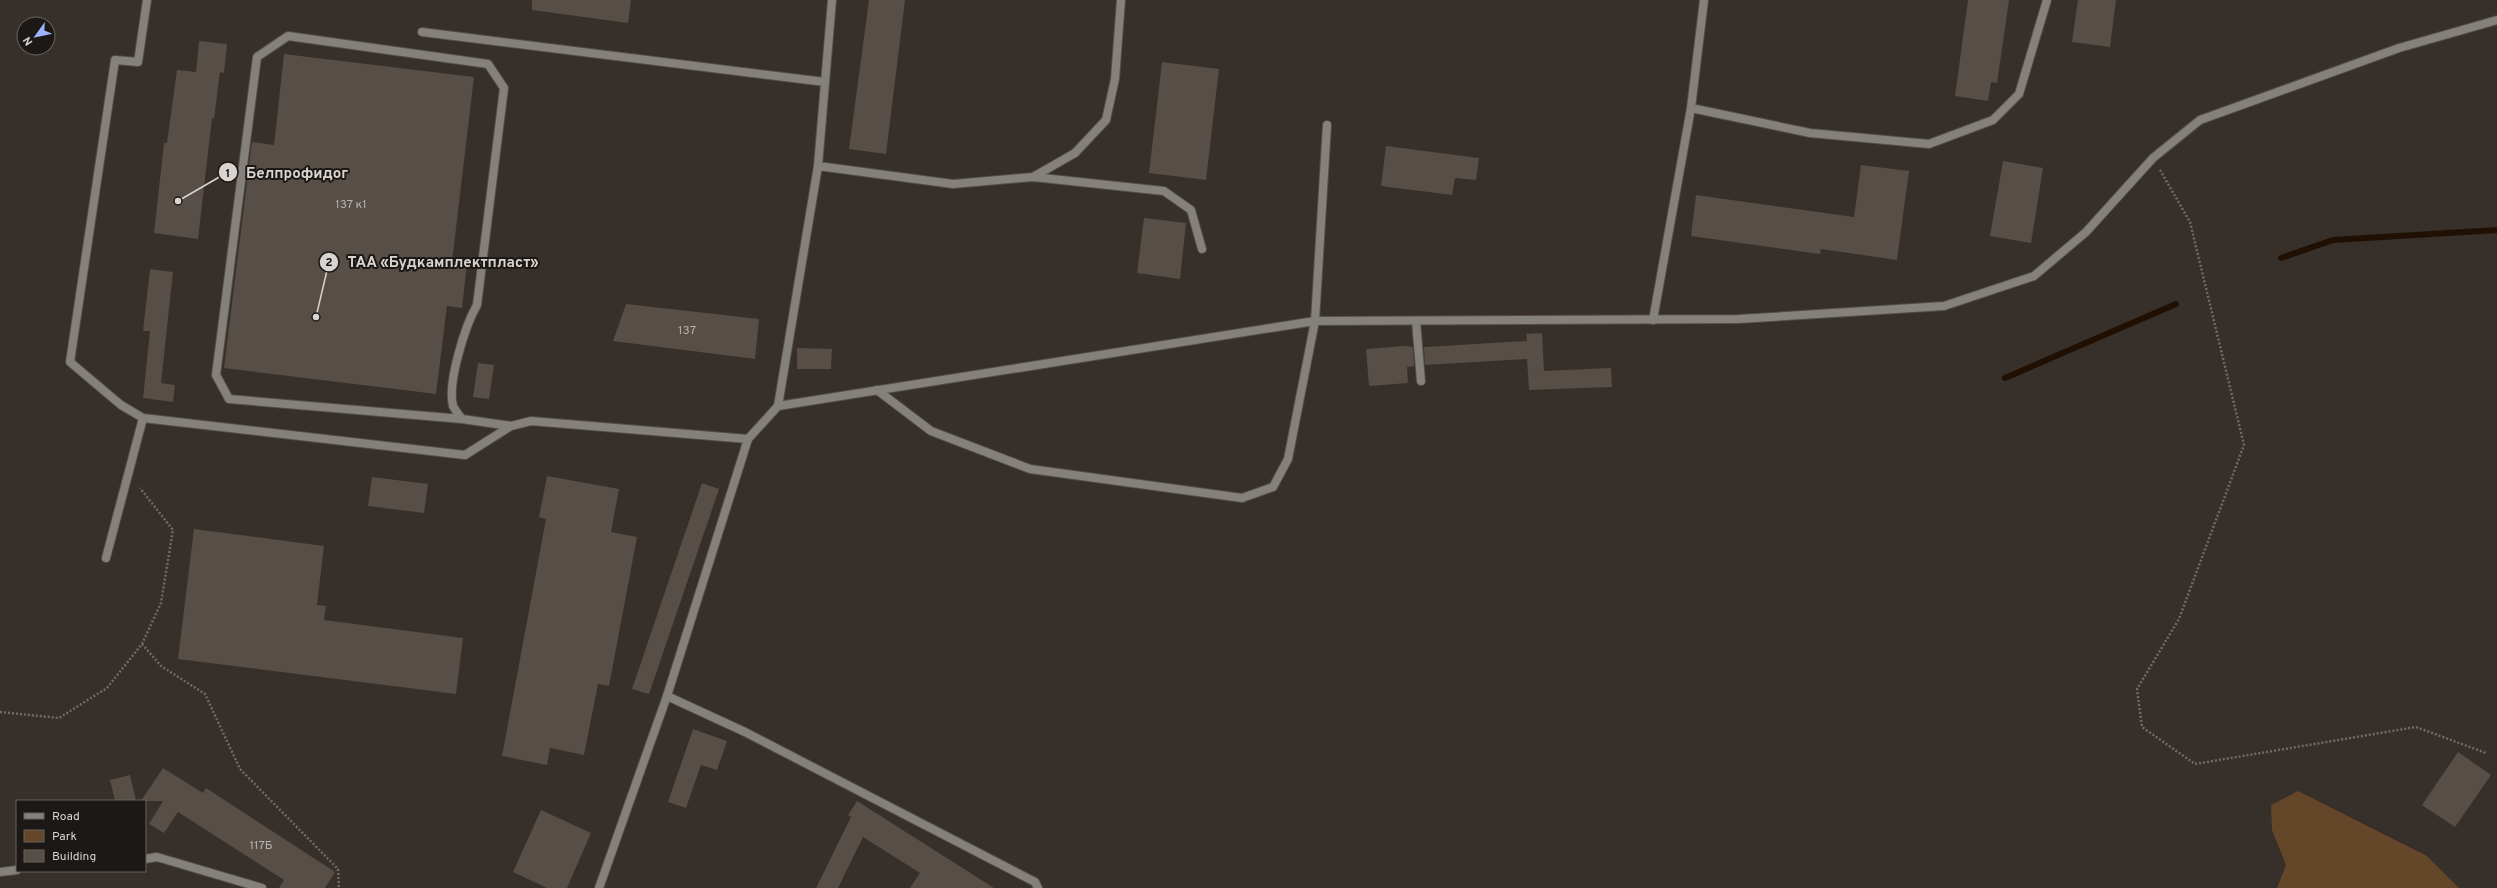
<svg xmlns="http://www.w3.org/2000/svg" width="2497" height="888" font-family="Overpass,sans-serif">
  <style>
    .green { fill: #644629 }
    .lines { fill: none; stroke-linecap: round; stroke-linejoin: round }
    .stream { stroke: #201003; stroke-width: 6 }
    .building { fill: #564e47 }
    .lane-casing { stroke: #544d47; stroke-width: 10 }
    .street-casing { stroke: #544d47; stroke-width: 10 }
    .path { stroke: #716a65; stroke-width: 2.5; stroke-dasharray: 2 2; stroke-linecap: butt }
    .lane { stroke: #84807c; stroke-width: 8 }
    .street { stroke: #84807c; stroke-width: 8 }
    .labels { text-anchor: middle; stroke-width: 4; stroke-linejoin: round; paint-order: stroke }
    .number-label { font-size: 12px; fill: #b8b2ae }
    .leader { fill: none; stroke: #d9d4d0; stroke-width: 1.5 }
    .callout-dot { fill: #d9d4d0; stroke: #1b1815; stroke-width: 1.5 }
    .mark-label { font-size: 12px; text-anchor: middle; font-weight: bold; fill: #111 }
    .callout-label { font-size: 15px; text-anchor: middle; font-weight: bold; fill: #d9d4d0; stroke: #1b1815; stroke-width: 4; stroke-linejoin: round; paint-order: stroke }
  </style>
  <rect width="100%" height="100%" fill="#372f29"/>
  <!-- green -->
  <path class="green" d="M2298,791l129,65 32,32h-182l9,-23 -14,-35 -1,-25z"/>
  <g class="lines">
    <!-- stream -->
    <path class="stream" d="M2281,258l52,-18 164,-10
      M2005,378l171,-74"/>
  </g>
  <!-- building -->
  <path class="building" d="M532,0h99l-3,23 -96,-13z
    M869,0h36l-19,154 -37,-5z
    M1968,0h41l-12,83 -6,-1 -3,19 -33,-5z
    M2078,0h38l-6,47 -38,-5z
    M199,41l28,3 -3,29 -4,-1 -6,47 -2,-1 -14,121 -44,-6 10,-90h3l10,-73 19,2z
    M284,54l190,23 -22,185 15,2 -5,44 -15,-2 -11,88 -212,-26 28,-226 22,3z
    M1162,62l57,7 -13,111 -57,-7z
    M1386,146l93,12 -3,22 -21,-2 -3,17 -71,-9z
    M2003,161l40,7 -12,75 -41,-7z
    M1861,165l48,6 -12,89 -76,-11 -1,5 -129,-18 5,-41 158,22z
    M1144,218l42,5 -6,56 -43,-6z
    M150,269l23,3 -12,111 14,2 -2,17 -30,-4 7,-67h-7z
    M626,304l133,15 -4,40 -142,-18z
    M1542,333l2,38 67,-3 1,19 -83,3 -2,-31 -102,6 -1,-18 103,-6 -1,-7z
    M1405,346l8,1 1,19 -7,1 1,16 -39,3 -3,-37z
    M797,348l35,1 -1,20h-34z
    M478,363l16,2 -5,34 -16,-2z
    M547,476l72,13 -8,43 26,5 -28,149 -11,-2 -14,71 -34,-7 -3,17 -45,-9 44,-237 -7,-2z
    M372,477l56,7 -4,29 -56,-7z
    M702,483l17,6 -70,205 -17,-5z
    M194,529l130,17 -7,59 9,1 -2,14 139,18 -7,56 -278,-35z
    M693,729l34,12 -10,29 -16,-5 -15,43 -18,-6z
    M2458,752l33,23 -36,52 -33,-22z
    M163,768l40,25 3,-5 129,84 -10,16h-46l5,-8 -106,-68 -14,21 -15,-9 14,-23h-22z
    M130,775l6,26h-21l-5,-21z
    M857,801l137,87h-84l10,-15 -57,-36 -25,51h-22l35,-71 -3,-2z
    M541,810l50,23 -24,55h-20l-34,-16z"/>
  <g class="lines">
    <defs>
      <path id="lane" d="M147,0l-9,62 -23,-2 -45,302 51,43 22,13 322,37 46,-29 20,-5 217,18
        M422,32l403,50
        M1691,108l119,25 119,11 64,-24 26,-26 28,-94
        M818,166l135,18 80,-7 131,14 27,19 11,39
        M1033,177l42,-24 31,-33 9,-41 6,-79
        M1653,320l38,-212 13,-108
        M1416,321l5,60
        M877,390l54,41 99,38 212,29 31,-11 15,-28 27,-138 12,-196
        M778,406l40,-240 14,-166
        M462,419l-233,-20 -13,-24 41,-318 31,-21 200,28 16,24 -27,217c-12,21 -30,78 -24,101 2,4 6,9 9,13l49,7
        M106,558l37,-140
        M667,696l78,36 290,150 3,6
        M145,859l12,-2 105,31
        M0,872l17,-2"/>
      <path id="street" d="M599,888l68,-192 81,-257 30,-33 537,-85 424,-2 205,-13 90,-30 52,-44 67,-74 47,-38 199,-72 98,-28"/>
    </defs>
    <!-- lane casing -->
    <use href="#lane" class="lane-casing"/>
    <!-- street casing -->
    <use href="#street" class="street-casing"/>
    <!-- path -->
    <path class="path" d="M2160,170l30,52 54,223 -65,174 -42,70 5,38 53,37 221,-37 70,26
      M142,644l19,22 44,28 35,75 98,100 1,19
      M0,712l59,6 48,-30 35,-44 19,-41 12,-73 -33,-42"/>
    <!-- lane -->
    <use href="#lane" class="lane"/>
    <!-- street -->
    <use href="#street" class="street"/>
  </g>
  <g class="labels">
    <!-- number labels -->
    <g class="number-label">
      <text x="351" y="208">137 к1</text>
      <text x="687" y="334">137</text>
      <text x="261" y="849">117Б</text>
    </g>
  </g>
  <!-- callouts -->
  <path class="leader" d="M178 201L228 172M316 317L329 262"/>
  <g class="callout-dot">
    <circle cx="178" cy="201" r="4"/>
    <circle cx="316" cy="317" r="4"/>
    <circle cx="228" cy="172" r="10"/>
    <circle cx="329" cy="262" r="10"/>
  </g>
  <g class="mark-label">
    <text x="228" y="177">1</text>
    <text x="329" y="266">2</text>
  </g>
  <g class="callout-label">
    <text x="297" y="178">Белпрофидог</text>
    <text x="443" y="267">ТАА «Будкамплектпласт»</text>
  </g>
  <!-- legend -->
  <rect x="16" y="800" width="130" height="72" fill="#1b1815" stroke="#676360"/>
  <rect x="24" y="813" width="20" height="6" fill="#84807c" stroke="#676360"/>
  <text x="52" y="820" font-size="12" fill="#d9d4d0">Road</text>
  <rect x="24" y="830" width="20" height="12" fill="#644629" stroke="#676360"/>
  <text x="52" y="840" font-size="12" fill="#d9d4d0">Park</text>
  <rect x="24" y="850" width="20" height="12" fill="#564e47" stroke="#676360"/>
  <text x="52" y="860" font-size="12" fill="#d9d4d0">Building</text>
  <!-- north arrow -->
  <g transform="translate(36 36) rotate(237)"><circle r="19" fill="#1b1815" stroke="#676360"/>
  <path d="M0-3L7 15L0 10L-7 15Z" fill="#a0b3fd"/>
  <text y="-6" font-size="11" font-weight="bold" text-anchor="middle" fill="#d9d4d0">N</text>
  </g>
</svg>
